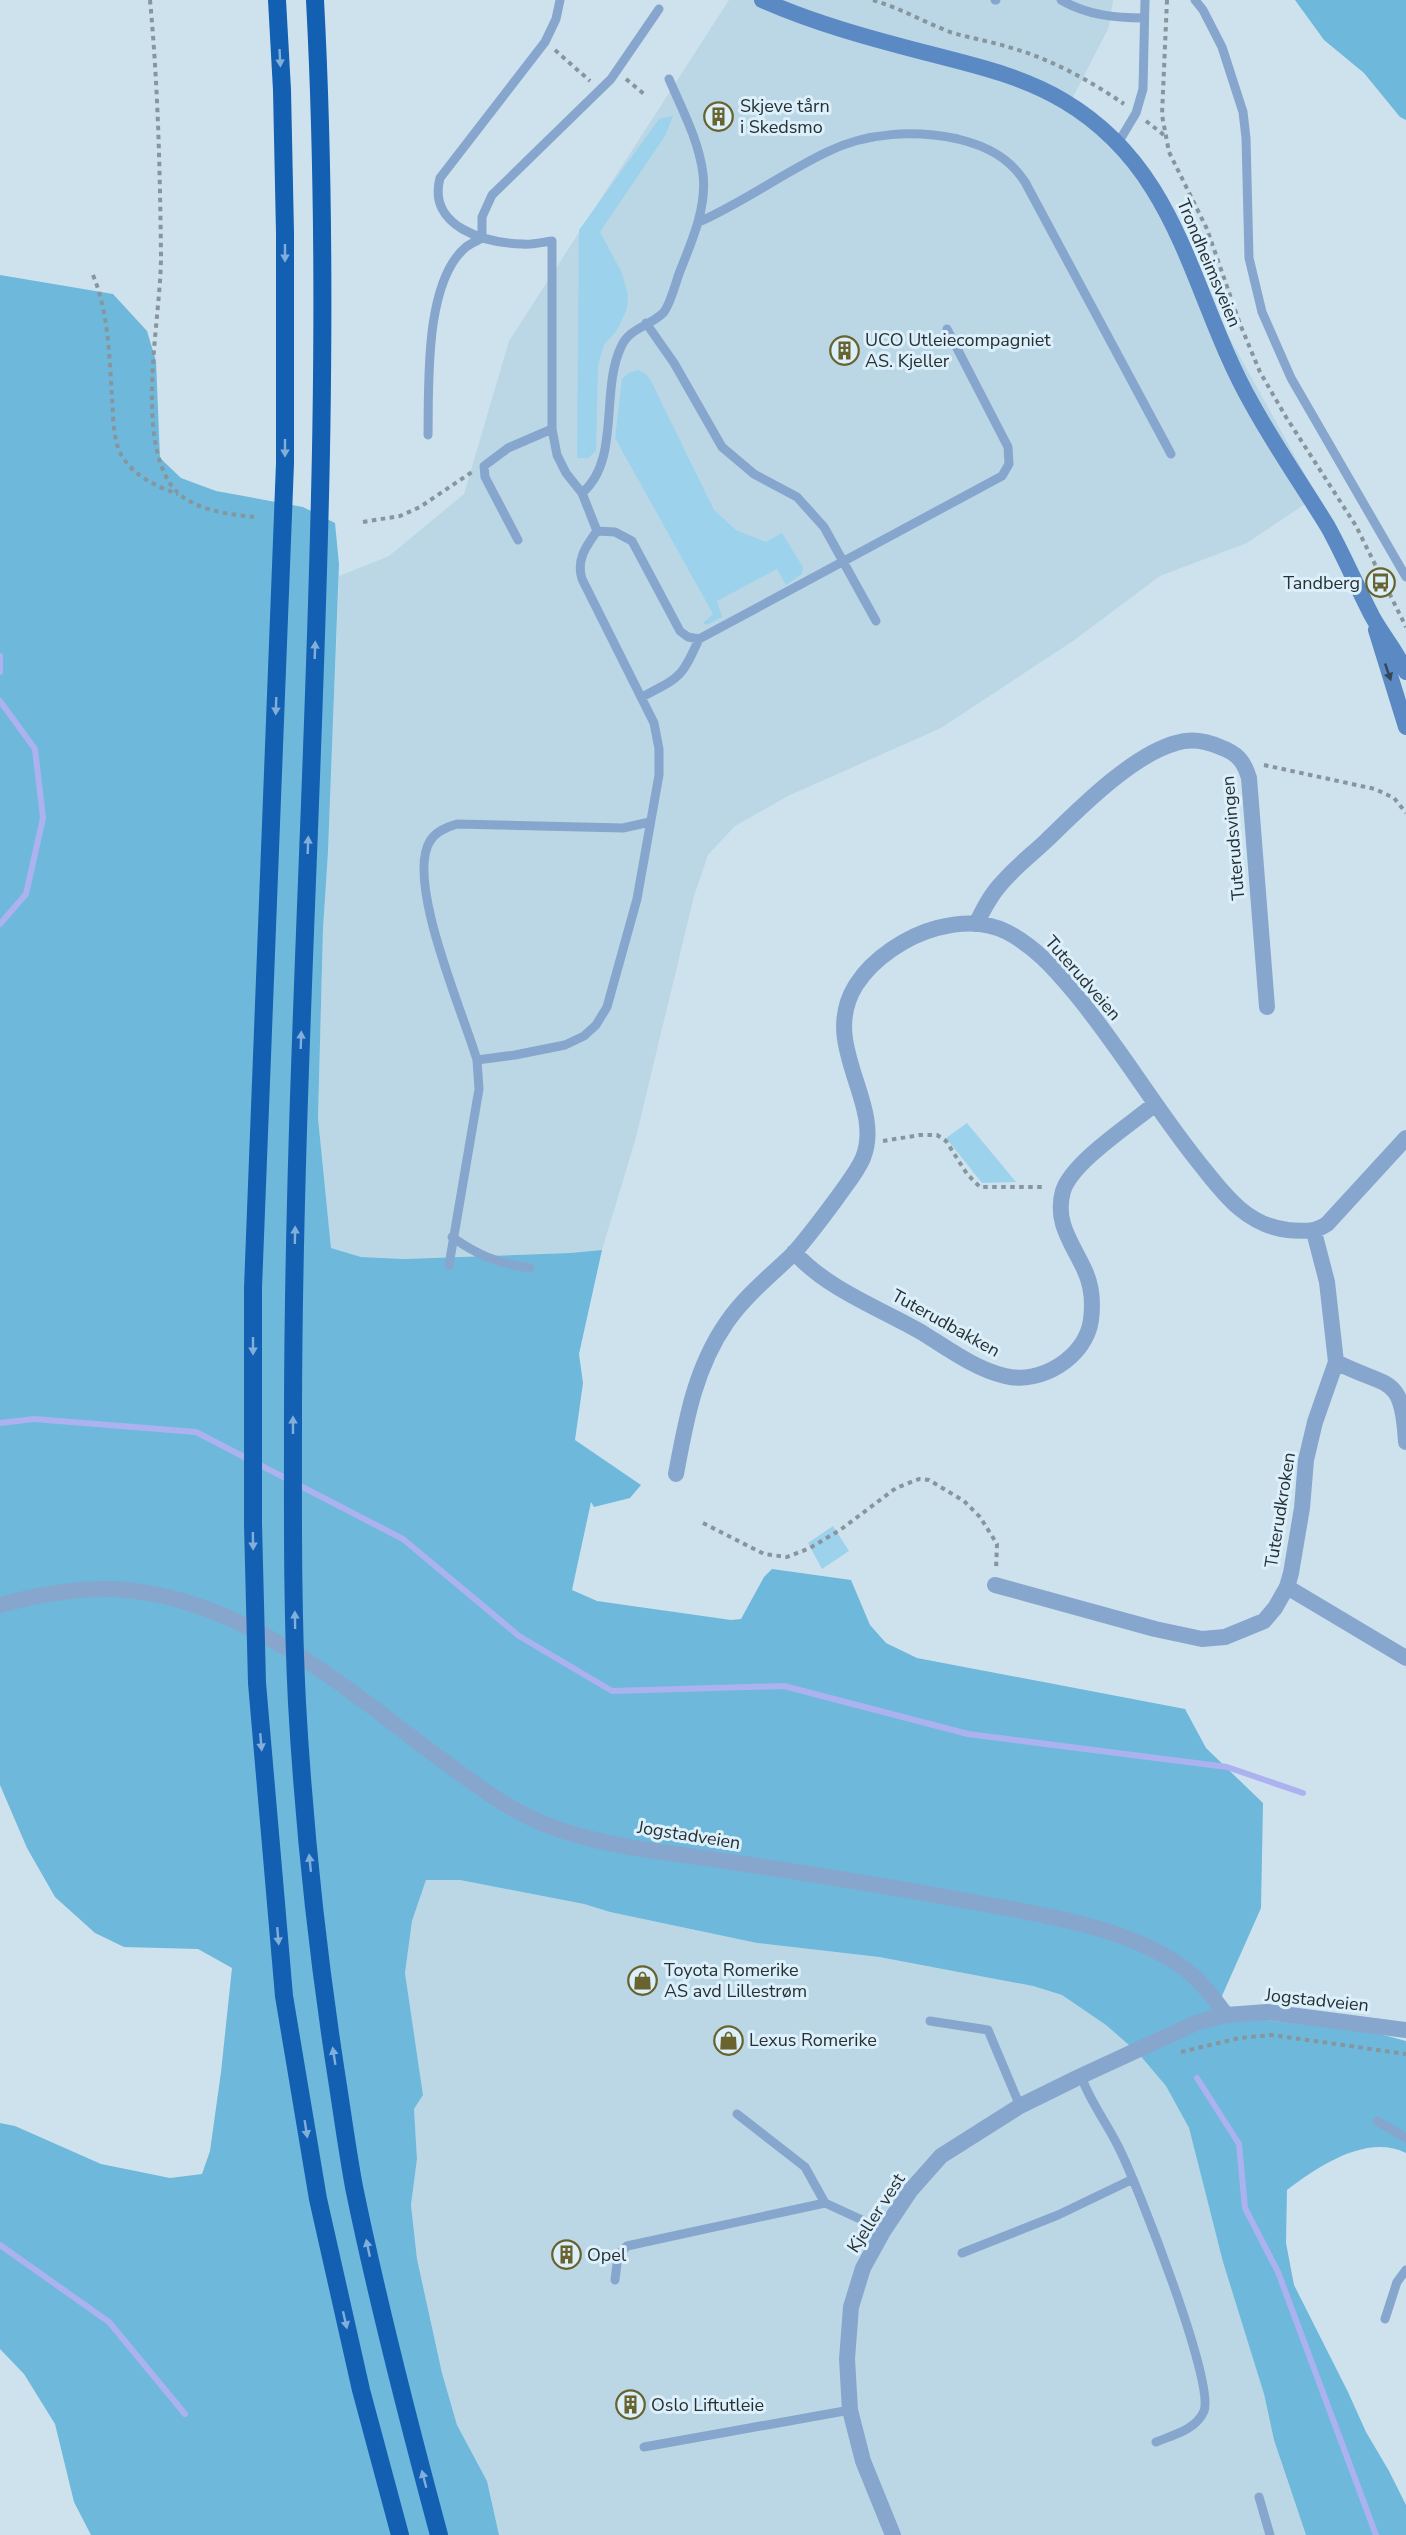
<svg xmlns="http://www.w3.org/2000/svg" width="1406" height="2535" font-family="'Nunito Sans',sans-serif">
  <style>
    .built { fill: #bbd7e5 }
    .green { fill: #9dd2ed }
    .forest { fill: #6eb8db }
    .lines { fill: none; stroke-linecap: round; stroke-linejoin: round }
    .stream { stroke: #acb2f0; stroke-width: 6 }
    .path { stroke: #87959d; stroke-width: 4; stroke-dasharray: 4.5 4.5; stroke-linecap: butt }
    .service { stroke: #87a6ce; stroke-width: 9 }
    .minor { stroke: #87a6ce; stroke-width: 16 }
    .secondary { stroke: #5b89c3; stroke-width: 16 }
    .motorway { stroke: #135fb2; stroke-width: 18 }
    .oneway { fill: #81afda }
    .oneway2 { fill: #364658 }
    .labels { text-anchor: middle; stroke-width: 6; stroke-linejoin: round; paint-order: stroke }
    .poi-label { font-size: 18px; fill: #293034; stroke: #dbf0fa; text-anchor: start }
    .street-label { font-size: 18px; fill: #293034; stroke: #dbf0fa }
  </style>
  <rect width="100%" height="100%" fill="#cee2ed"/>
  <!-- built -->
  <path class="built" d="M729,0h384l-4,27 -39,76 53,42 194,351 -70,47 -87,33 -87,65 -132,87 -153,68 -53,30 -27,29 -14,41 -59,245 -33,109 -32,3 -166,6 -43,-2 -30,-9 -13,-130 5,-189 5,-77 11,-276 50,-20 75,-62 45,-153z
    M426,1880h34l124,24 26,8 147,31 122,14 154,29 29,9 44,30 32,28 28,33 23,42 34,134 41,132 10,46 32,95h-807l-12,-54 -30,-56 -15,-52 -25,-114 -6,-54 6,-46 -3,-50 9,-14 -18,-122 7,-52z"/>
  <!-- green -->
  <path class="green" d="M673,116l-8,20 -65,96 22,41 6,22 -1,14 -10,21 -13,15 -6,20 -2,86 -8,7h-11l2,-228 80,-111z
    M638,370l8,4 4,5 64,131 22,20 30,12 16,-9 21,34 -1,7 -16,11 -9,-16 -60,32 5,16 -15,8 -4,-2 10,-9 -98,-176 7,-59 7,-6z
    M967,1123l49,59 -34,1 -36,-45z
    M833,1526l16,25 -27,18 -14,-26z"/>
  <!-- forest -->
  <path class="forest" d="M1295,0h111v120l-6,-3 -36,-44 -40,-33z
    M0,275l113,19 34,37 9,30 4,97 21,20 35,13 87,16 32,16 4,41 -11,288 -5,77 -5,189 13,130 30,9 43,2 166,-6 32,-3 -23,104 4,29 -8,57 66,45 -11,13 -36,9 -3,-5 -19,88 25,11 134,19 10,-1 23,-42 8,-8 79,11 19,45 16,18 31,15 268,51 21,39 57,55 -2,105 -47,106 158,18 34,9v112c-39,-20 -89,14 -119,37l-1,53 8,42 54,107 18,40 23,39 17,34v30h-100l-32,-95 -10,-46 -41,-132 -34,-134 -23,-42 -28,-33 -32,-28 -44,-30 -29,-9 -154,-29 -122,-14 -147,-31 -26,-8 -124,-24h-34l-14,41 -7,52 18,122 -9,14 3,50 -6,46 6,54 25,114 15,52 30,56 12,54h-408l-17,-33 -19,-78 -31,-50 -24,-25v-226l15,3 86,38 69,14 32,-4 8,-23 11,-79 11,-104 -34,-19 -74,-2 -29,-14 -40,-36 -28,-49 -27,-63z"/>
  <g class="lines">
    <!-- stream -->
    <path class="stream" d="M0,656v16
      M0,701l35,48 8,69 -17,76 -26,30
      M0,1423l34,-4 162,13 207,107 116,97 93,55 172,-5 184,48 259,33 76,26
      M1197,2078l42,66 6,64 33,64 98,263
      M0,2245l109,77 76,92"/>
    <!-- path -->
    <path class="path" d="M150,0c8,85 10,170 11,256 0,62 -26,176 10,229 18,25 56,29 83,32
      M873,0c27,8 51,22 77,32 19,6 39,9 58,15 41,11 81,33 116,57
      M1167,0l-5,115 7,37 38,77 33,95 20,48 26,45 70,109 50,101
      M555,50l35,31
      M626,79l18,15
      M1146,121l18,14
      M93,275c16,39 16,80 19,122 1,16 1,35 6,51 10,25 36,38 60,46
      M363,522l37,-6 20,-9 52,-35
      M1264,765l111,24 19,9 12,15
      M883,1141l37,-6h17l9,6 21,33 13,13h65
      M703,1523l61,31 23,3 23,-9 30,-18 56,-42 23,-9 10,1 35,21 16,16 17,27 -1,26
      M1181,2052l58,-14 33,-3 134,19"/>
    <!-- service -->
    <path class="service" d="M560,0l-4,19 -11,23 -105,136c-13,49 45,65 83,66 9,1 20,-2 29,-3v188l5,26 9,18 16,20 15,38
      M995,0h1
      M1061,0c26,15 54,18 83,18
      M1195,0l8,10 19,37 21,65 3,26 3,120 13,54 29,66 115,199
      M1118,143l18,-30 7,-24 2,-89
      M699,222c45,-20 84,-49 128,-70 40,-20 88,-22 131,-13 28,7 51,18 67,43l146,272
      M482,238v-21l10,-22 119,-116 48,-70
      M646,323l28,40 48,84 32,27 43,23 27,30 52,94
      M428,435c1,-50 -4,-153 38,-188 5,-4 11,-6 16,-9
      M582,493c39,-33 18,-102 39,-146 8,-19 29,-21 42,-34 7,-7 13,-32 17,-42 12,-30 27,-64 23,-97 -4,-33 -21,-65 -34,-95
      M597,531c-11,15 -21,29 -15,48l72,144 5,26v26l-22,124 -30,108 -11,18 -12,11 -19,9 -50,10 -38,5c-13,-45 -72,-179 -47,-219 6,-10 17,-14 27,-17l166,4 27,-6
      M597,531l18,1 17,9 48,90 8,6 11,2 303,-163 7,-12 -1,-17 -61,-118
      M518,540l-33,-63 -1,-11 24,-18 44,-19
      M642,697c38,-20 39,-18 57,-58
      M452,1237c27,19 45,26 78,31
      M449,1265l30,-176 -2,-29
      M930,2021l58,9 32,76
      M1081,2076c9,26 26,47 38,72 18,36 96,234 85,263 -8,19 -31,24 -48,31
      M737,2114l68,53 20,36
      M1377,2121l29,17
      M962,2253l96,-38 75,-36
      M615,2280l3,-25 9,-9 198,-43 59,27
      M1385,2319l12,-37 9,-12
      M644,2447l206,-37
      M1259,2497l11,38"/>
    <!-- minor -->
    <path class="minor" d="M976,924c7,-14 14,-28 24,-39 13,-16 31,-30 46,-44 33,-32 86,-86 130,-98 15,-5 30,-2 44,4 17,6 24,14 29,31l18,229
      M794,1252c33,37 85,56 127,80 26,16 54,37 84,44 36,9 81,-19 86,-56 2,-16 1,-34 -6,-49 -12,-27 -31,-48 -22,-80 9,-29 68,-67 92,-87
      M1336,1362c53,27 66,11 70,80
      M676,1474c10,-54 19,-106 51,-152 18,-26 43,-46 66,-68 16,-18 30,-37 44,-56 9,-13 20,-26 26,-40 22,-55 -45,-113 -7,-173 17,-27 51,-49 81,-57 23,-6 49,-7 70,4 27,14 47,36 66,59 48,57 84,121 131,178 22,28 45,57 84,61 17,1 25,3 39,-6l79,-86
      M995,1585l160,44 47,10 23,-2 39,-16 11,-13 12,-21 4,-14 11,-65 4,-48 9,-38 21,-60 -9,-80 -13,-50
      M1287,1587l119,71
      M0,1605c36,-10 75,-17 113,-16 123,6 223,91 317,162 52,38 86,68 150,85 49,14 102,18 152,26 87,13 173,27 258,43 64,12 136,23 191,61 18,12 32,31 45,49
      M893,2535l-30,-74 -13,-51 -3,-51 4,-52 12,-39 21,-38 26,-39 31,-35 79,-50 61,-30 117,-54 28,-7 41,-3 139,18"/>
    <!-- secondary -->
    <path class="secondary" d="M762,0c52,23 107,38 161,52 49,13 98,23 141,49 118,70 126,194 188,303 23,42 51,82 76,123 16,29 29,60 44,89 11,20 25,36 34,56
      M1376,630l30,97"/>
    <!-- motorway -->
    <path class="motorway" d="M277,0l5,90 3,143v230l-32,825v236l4,159 27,313 34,203 43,191 39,145
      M315,0c25,470 -21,939 -22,1409 0,98 -1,196 4,294 7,124 20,247 39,370 6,38 11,76 18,114 24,117 54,233 85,348"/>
  </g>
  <!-- one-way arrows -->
  <defs><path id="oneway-solid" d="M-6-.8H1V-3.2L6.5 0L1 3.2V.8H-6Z" transform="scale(1.5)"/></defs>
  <g class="oneway">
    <use href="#oneway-solid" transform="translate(280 58) rotate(87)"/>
    <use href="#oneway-solid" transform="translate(285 253) rotate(90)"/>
    <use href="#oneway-solid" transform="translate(285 448) rotate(90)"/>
    <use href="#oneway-solid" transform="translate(315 650) rotate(-88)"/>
    <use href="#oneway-solid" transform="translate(276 706) rotate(92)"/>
    <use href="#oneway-solid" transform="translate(308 845) rotate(-88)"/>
    <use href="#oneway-solid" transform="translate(301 1040) rotate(-88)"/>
    <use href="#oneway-solid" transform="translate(295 1235) rotate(-89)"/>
    <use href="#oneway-solid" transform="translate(253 1346) rotate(90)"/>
    <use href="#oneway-solid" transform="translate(293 1425) rotate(-90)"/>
    <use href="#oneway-solid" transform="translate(253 1541) rotate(89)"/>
    <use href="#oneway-solid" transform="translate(295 1620) rotate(-91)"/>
    <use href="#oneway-solid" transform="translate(261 1742) rotate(85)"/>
    <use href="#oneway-solid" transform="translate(310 1863) rotate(-96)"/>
    <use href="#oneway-solid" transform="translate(278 1936) rotate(85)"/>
    <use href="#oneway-solid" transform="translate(334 2056) rotate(-99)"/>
    <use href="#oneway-solid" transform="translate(306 2129) rotate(81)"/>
    <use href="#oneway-solid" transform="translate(368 2248) rotate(-102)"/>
    <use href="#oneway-solid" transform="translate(345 2320) rotate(77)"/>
    <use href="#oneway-solid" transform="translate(424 2479) rotate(-105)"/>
  </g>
  <use class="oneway2" href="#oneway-solid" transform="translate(1388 672) rotate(71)"/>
  <!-- icons -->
  <defs>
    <symbol id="building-ring" viewBox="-11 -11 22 22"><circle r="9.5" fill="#dbf0fa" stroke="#68632f" stroke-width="1.5"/><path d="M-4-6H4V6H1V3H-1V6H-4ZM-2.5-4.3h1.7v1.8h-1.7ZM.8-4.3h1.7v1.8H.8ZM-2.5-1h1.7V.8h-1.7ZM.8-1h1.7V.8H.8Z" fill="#68632f"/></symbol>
    <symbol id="bus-ring" viewBox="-11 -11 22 22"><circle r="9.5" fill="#dbf0fa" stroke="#68632f" stroke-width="1.5"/><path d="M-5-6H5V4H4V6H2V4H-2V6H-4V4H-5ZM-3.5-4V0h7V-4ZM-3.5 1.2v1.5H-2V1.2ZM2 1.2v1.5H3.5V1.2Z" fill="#68632f"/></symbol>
    <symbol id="shop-ring" viewBox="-11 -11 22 22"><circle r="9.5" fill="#dbf0fa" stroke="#68632f" stroke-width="1.5"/><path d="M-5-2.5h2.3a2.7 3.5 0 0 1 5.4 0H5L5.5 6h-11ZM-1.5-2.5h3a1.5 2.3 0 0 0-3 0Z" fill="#68632f"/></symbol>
  </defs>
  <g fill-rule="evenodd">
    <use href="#building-ring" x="702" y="100" width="33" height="33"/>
    <use href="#building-ring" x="828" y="334" width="33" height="33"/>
    <use href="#bus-ring" x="1364" y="566" width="33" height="33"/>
    <use href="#shop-ring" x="626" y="1964" width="33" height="33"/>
    <use href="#shop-ring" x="712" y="2024" width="33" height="33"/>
    <use href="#building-ring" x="550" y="2238" width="33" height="33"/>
    <use href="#building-ring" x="614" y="2388" width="33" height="33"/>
  </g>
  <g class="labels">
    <!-- poi labels -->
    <g class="poi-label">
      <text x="740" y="112">Skjeve tårn<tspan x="740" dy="21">i Skedsmo</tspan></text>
      <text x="865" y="346">UCO Utleiecompagniet<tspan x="865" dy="21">AS. Kjeller</tspan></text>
      <text x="1360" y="589" text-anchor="end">Tandberg</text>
      <text x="664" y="1976">Toyota Romerike<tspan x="664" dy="21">AS avd Lillestrøm</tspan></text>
      <text x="749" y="2046">Lexus Romerike</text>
      <text x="587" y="2261">Opel</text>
      <text x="651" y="2411">Oslo Liftutleie</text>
    </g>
    <!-- street labels -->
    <g class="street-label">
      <text transform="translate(1209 263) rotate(67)" y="6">Trondheimsveien</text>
      <text transform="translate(1233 838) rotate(-95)" y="6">Tuterudsvingen</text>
      <text transform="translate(1083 978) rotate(49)" y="6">Tuterudveien</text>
      <text transform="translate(946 1323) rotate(29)" y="6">Tuterudbakken</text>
      <text transform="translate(1280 1510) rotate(-81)" y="6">Tuterudkroken</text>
      <text transform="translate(689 1835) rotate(9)" y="6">Jogstadveien</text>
      <text transform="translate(1317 2000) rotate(6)" y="6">Jogstadveien</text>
      <text transform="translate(876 2213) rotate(-57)" y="6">Kjeller vest</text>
    </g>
  </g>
</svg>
